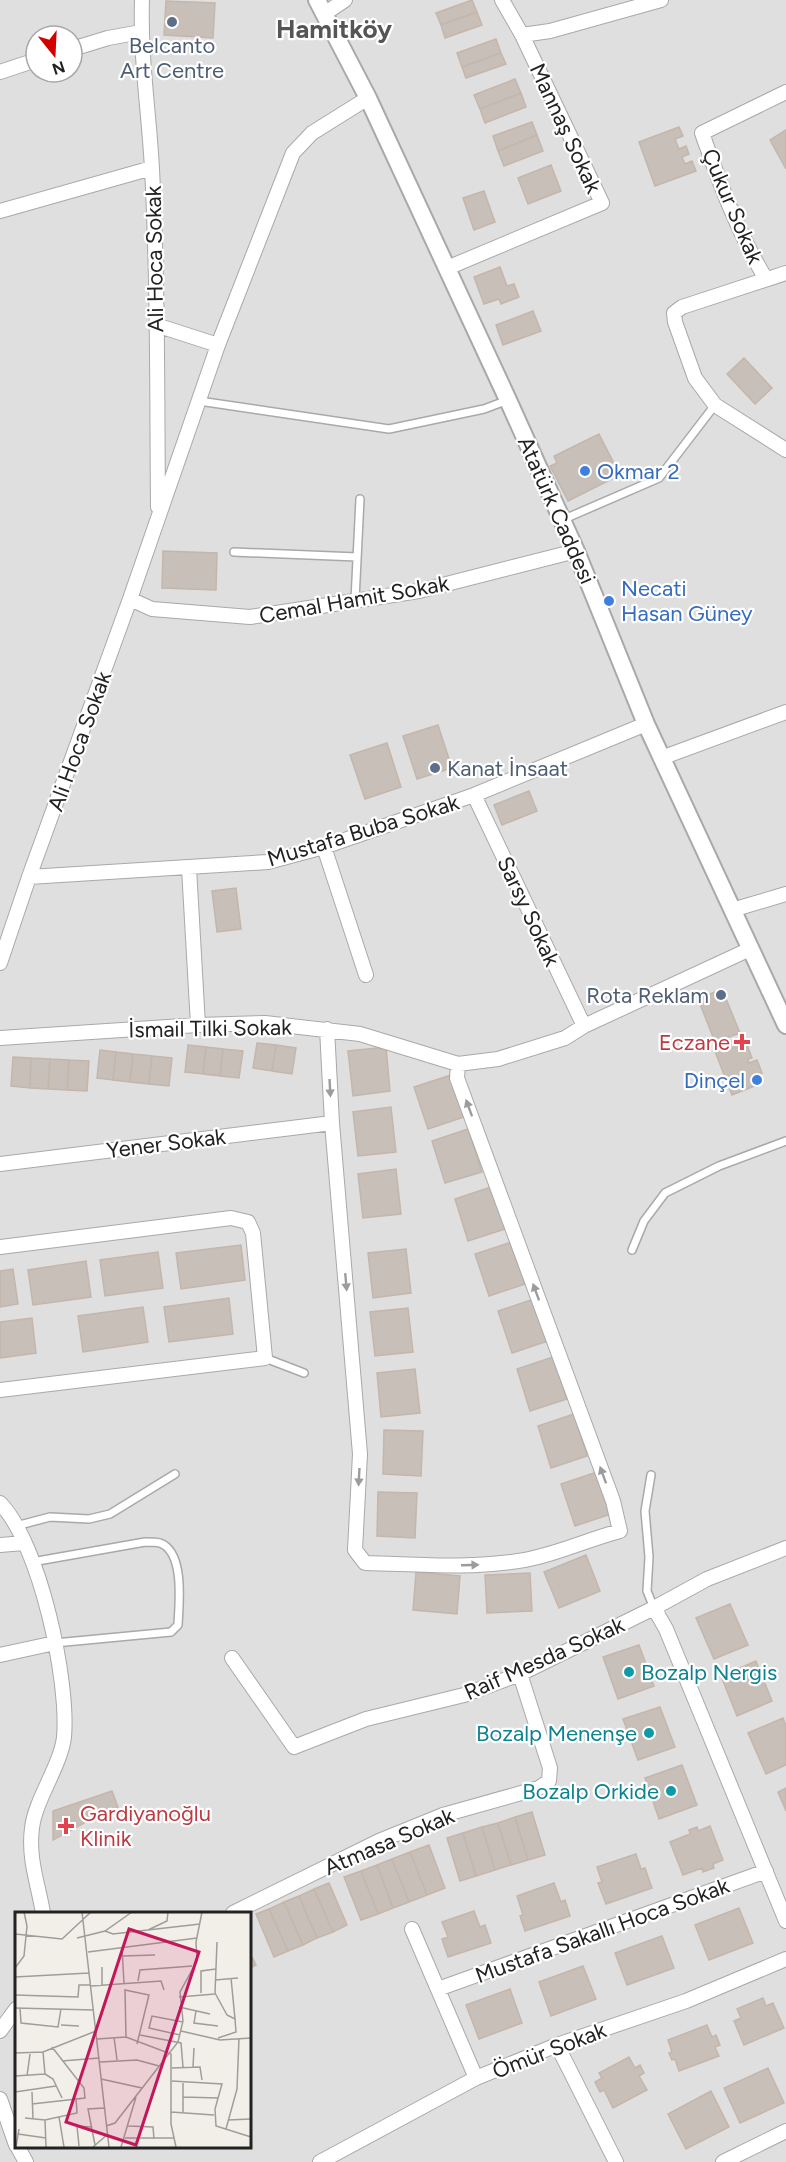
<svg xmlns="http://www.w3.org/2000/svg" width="786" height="2162" font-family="Figtree,sans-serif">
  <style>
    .residential { fill: #e0dfdf; fill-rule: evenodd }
    .building { fill: #c7bfb8; stroke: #c4b6ab; stroke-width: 1.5 }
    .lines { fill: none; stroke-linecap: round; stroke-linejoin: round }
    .service-casing { stroke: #a9a9a9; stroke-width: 10 }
    .minor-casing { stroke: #a9a9a9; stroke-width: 16 }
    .tertiary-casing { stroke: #a9a9a9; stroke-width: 20 }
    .service { stroke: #fff; stroke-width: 7 }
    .minor { stroke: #fff; stroke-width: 14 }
    .tertiary { stroke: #fff; stroke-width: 16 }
    .oneway { fill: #9c9c9c }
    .service-dot { fill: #5c6f8a; stroke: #fff; stroke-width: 2 }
    .shop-dot { fill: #3f7fe0; stroke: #fff; stroke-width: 2 }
    .health-dot { fill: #e0444e; stroke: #fff; stroke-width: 2 }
    .culture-dot { fill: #0f9aa8; stroke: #fff; stroke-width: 2 }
    .labels { text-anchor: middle; stroke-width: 4.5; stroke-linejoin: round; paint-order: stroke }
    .service-label { font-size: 22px; fill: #4e5e75; stroke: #fff }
    .street-label { font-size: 22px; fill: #222; stroke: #fff }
    .shop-label { font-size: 22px; fill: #366cbe; stroke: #fff; text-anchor: start }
    .health-label { font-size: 22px; fill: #be3a42; stroke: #fff; text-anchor: end }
    .culture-label { font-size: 22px; fill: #0d838f; stroke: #fff; text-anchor: end }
    .quarter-label { font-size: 26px; font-weight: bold; fill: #555; stroke: #fff }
    .inset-road { fill: none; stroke: #9f9d99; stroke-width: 1.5 }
    .view { fill: #c2185b; fill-opacity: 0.15; stroke: #c2185b; stroke-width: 3 }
    .inset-edge { fill: none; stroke: #222; stroke-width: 3 }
  </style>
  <rect width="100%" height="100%" fill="#f2efe9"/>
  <!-- residential -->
  <path class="residential" d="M0,0h786v2162h-786zM36,36h36v36h-36zM16,1913h233v233h-233z"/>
  <!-- building -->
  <path class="building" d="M472,0l5,12 -36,13 -5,-12z
    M166,1l49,2 -2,35 -49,-3z
    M477,12l5,13 -37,13 -4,-13z
    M496,39l5,14 -39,14 -5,-14z
    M501,53l5,11 -40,14 -4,-11z
    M515,79l6,14 -41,16 -6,-14z
    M521,93l5,14 -41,16 -5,-14z
    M532,122l5,13 -39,16 -5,-15z
    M679,127l4,9 -8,3 4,10 7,-3 3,8 -7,3 3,7 7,-3 4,10 -41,15 -16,-44z
    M786,130v39l-16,-29z
    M537,135l6,16 -39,15 -6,-15z
    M551,165l10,26 -33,13 -10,-26z
    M484,191l11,31 -21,8 -11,-32z
    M500,267l7,19 7,-2 5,13 -18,7 -2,-5 -15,5 -10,-27z
    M533,311l8,20 -38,14 -7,-20z
    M744,358l28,30 -17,16 -28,-30z
    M599,434l21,41 -52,26 -18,-35 7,-3 -3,-7z
    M163,551l54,2 -1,37 -54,-2z
    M438,725l14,43 -35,11 -14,-43z
    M387,743l14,44 -36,12 -15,-44z
    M529,791l8,20 -35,14 -8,-20z
    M236,888l5,41 -24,3 -5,-41z
    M722,989l18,44 -25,9 -17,-43z
    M744,1037l8,21 -4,1 1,4 8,-3 5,13 -4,1 4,9 -30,12 -18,-46z
    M257,1043l19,2 -4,26 -19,-3z
    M188,1045l18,2 -3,27 -18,-2z
    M276,1045l20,3 -4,26 -20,-3z
    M206,1047l17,2 -3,27 -17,-2z
    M386,1047l4,44 -37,5 -5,-45z
    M223,1049l20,2 -4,27 -19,-2z
    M100,1050l16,2 -3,28 -16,-2z
    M116,1052l17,2 -3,28 -17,-2z
    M133,1054l19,2 -3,28 -19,-2z
    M152,1056l20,2 -3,28 -20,-2z
    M13,1057l18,1 -1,30 -19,-2z
    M31,1058l19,1 -2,30 -18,-1z
    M50,1059l19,1 -2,30 -19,-1z
    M69,1060l20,1 -2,30 -20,-1z
    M451,1075l13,42 -36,12 -14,-42z
    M391,1107l5,45 -38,4 -5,-44z
    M468,1129l14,43 -37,11 -13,-42z
    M396,1169l5,45 -38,4 -5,-44z
    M491,1187l14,42 -37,12 -13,-42z
    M512,1242l13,42 -36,12 -14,-42z
    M241,1245l4,35 -64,9 -5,-36z
    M406,1249l5,44 -38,5 -5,-45z
    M158,1252l5,36 -58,8 -5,-36z
    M86,1261l5,36 -58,8 -5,-35z
    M13,1269l5,35 -18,3v-36z
    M229,1298l4,36 -64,8 -5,-35z
    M534,1299l14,42 -36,12 -14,-42z
    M143,1307l5,35 -65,10 -5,-36z
    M408,1308l5,44 -38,4 -5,-44z
    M32,1318l4,35 -36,5v-36z
    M553,1357l14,42 -37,12 -13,-42z
    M415,1369l5,44 -39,4 -4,-44z
    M574,1414l13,42 -36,12 -13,-42z
    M384,1430l39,1 -2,45 -38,-2z
    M597,1472l14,42 -36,12 -14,-42z
    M378,1492l39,1 -2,45 -38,-2z
    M586,1555l14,36 -41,17 -15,-36z
    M416,1572l44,4 -3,38 -44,-4z
    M530,1573l2,38 -45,2 -2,-38z
    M730,1604l18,41 -34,14 -18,-41z
    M639,1645l15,41 -36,13 -15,-42z
    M756,1661l16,40 -35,15 -16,-40z
    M660,1707l15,40 -37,13 -15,-41z
    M783,1718l3,8v39l-20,9 -18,-41z
    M682,1765l15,40 -38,14 -14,-41z
    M786,1788v23l-8,-19z
    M112,1791l6,16 -14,5 -51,28v-29z
    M532,1812l13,43 -17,5 -13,-43z
    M515,1817l13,43 -17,5 -13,-42z
    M498,1823l13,42 -16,5 -13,-43z
    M710,1826l13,34 -10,4 1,4 -11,4 -1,-4 -19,7 -13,-33 20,-8 -1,-4 8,-3 1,4z
    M482,1827l13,43 -19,6 -13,-43z
    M463,1833l13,43 -16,5 -13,-43z
    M429,1845l16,43 -18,7 -17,-43z
    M410,1852l17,43 -18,7 -17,-43z
    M636,1854l5,15 4,-1 7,20 -46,16 -8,-21 4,-1 -5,-15z
    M392,1859l17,43 -16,6 -16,-43z
    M377,1865l16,43 -15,6 -17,-43z
    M361,1871l17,43 -17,6 -17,-43z
    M329,1883l18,42 -14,7 -19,-43z
    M554,1883l7,19 4,-2 5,16 -45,15 -5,-15 3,-1 -6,-19z
    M314,1889l19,43 -16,6 -18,-42z
    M299,1896l18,42 -14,7 -19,-43z
    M284,1902l19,43 -15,6 -19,-42z
    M739,1908l14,35 -44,17 -14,-35z
    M269,1909l19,42 -14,6 -18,-43z
    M474,1911l6,16 5,-2 6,18 -43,14 -6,-18 6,-2 -6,-15z
    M662,1936l12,32 -47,17 -12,-32z
    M249,1951l7,14 -7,4z
    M583,1966l13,33 -45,17 -12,-34z
    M510,1989l12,34 -43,16 -13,-34z
    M763,1998l3,8 7,-3 11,25 -40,17 -10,-24 7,-3 -4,-9z
    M707,2025l5,12 4,-2 4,10 -5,2 4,9 -40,15 -4,-12 -3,1 -3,-7 3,-1 -4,-12z
    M629,2057l6,11 5,-3 4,8 -5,3 8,14 -34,18 -9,-18 -4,2 -5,-10 7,-4 -3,-5z
    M768,2068l16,35 -44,20 -16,-35z
    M711,2091l18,36 -43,22 -18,-35z"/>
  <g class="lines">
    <defs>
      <path id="service" d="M199,401l190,28 95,-20 24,-9
        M562,520l97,-42 56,-73
        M234,552l123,5
        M355,600l5,-101
        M632,1250l12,-29 21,-28 54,-27 67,-25
        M265,1358l39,15
        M651,1475l-6,36 4,46 -2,34 7,17
        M16,1526l34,-9 39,2 21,-5 65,-40
        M32,1562l113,-20c4,0 11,0 15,1 25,9 19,61 18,82l-7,7 -116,11"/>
      <path id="minor" d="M142,0c-2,57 7,112 10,169 6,113 5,226 6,338
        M324,14l21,-14
        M522,35l28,-4 111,-31
        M72,49l36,-11 33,-6
        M0,72l36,-12
        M0,211l152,-43
        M447,268l155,-65 -80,-168 -20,-35
        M786,273l-104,34 -8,6 1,9 20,56 20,27 71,45
        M766,279c-28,-46 -46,-95 -64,-146l84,-41
        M156,325l62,20
        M130,599l22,10 98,8 169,-26 157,-40
        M661,758l125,-46
        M474,795l110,231
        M324,847l42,128
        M189,868l9,157
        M29,877l239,-15 56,-15 150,-52 172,-71
        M732,910l54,-16
        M0,963l29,-86 101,-278 88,-254 75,-192 19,-20 56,-35
        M327,1029l5,94 28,331 -5,96 10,13c50,1 103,6 153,-2 35,-5 68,-21 102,-30l-7,-30 -156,-423 1,-14
        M0,1038l198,-13 67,-2 95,11 98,30 40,-5 67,-21 19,-12 166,-77
        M0,1164l332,-41
        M0,1247l231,-29 17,4 5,11 12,125 -265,32
        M0,1503c40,41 69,178 64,234 -3,28 -29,63 -32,91 -4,31 6,55 11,85
        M0,1545l24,-2
        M654,1608l12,21 120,292
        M0,1655l55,-12
        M232,1658l62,89 72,-28 98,-24 56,-21 134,-66 53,-29 79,-31
        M233,1913l146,-72 64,-26 96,-27 10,-7 1,-13 -30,-94
        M412,1929l64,149
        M438,1989l328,-118
        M0,2031l16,-22
        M557,2045l59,117
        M0,2099l16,46
        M17,2146l9,16
        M320,2162l156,-84 81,-33 129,-44 100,-42
        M723,2162l63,-31"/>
      <path id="tertiary" d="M317,0l51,98 140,302 68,151 70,173 140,301"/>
    </defs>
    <!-- service casing -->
    <use href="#service" class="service-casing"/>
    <!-- minor casing -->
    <use href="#minor" class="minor-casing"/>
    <!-- tertiary casing -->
    <use href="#tertiary" class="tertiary-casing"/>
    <!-- service -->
    <use href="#service" class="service"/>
    <!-- minor -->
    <use href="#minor" class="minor"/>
    <!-- tertiary -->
    <use href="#tertiary" class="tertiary"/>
  </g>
  <!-- one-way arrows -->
  <defs><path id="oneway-solid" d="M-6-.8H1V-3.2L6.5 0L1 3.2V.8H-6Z" transform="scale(1.5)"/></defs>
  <g class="oneway">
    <use href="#oneway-solid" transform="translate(330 1088) rotate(87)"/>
    <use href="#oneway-solid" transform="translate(469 1108) rotate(-110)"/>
    <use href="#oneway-solid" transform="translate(346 1282) rotate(85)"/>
    <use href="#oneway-solid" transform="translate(536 1292) rotate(-110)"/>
    <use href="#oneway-solid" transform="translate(603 1475) rotate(-110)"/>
    <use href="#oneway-solid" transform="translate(359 1477) rotate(93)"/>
    <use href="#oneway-solid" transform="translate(470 1565) rotate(-2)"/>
  </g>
  <!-- markers -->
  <g class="service-dot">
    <circle cx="172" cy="22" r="6"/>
    <circle cx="435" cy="768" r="6"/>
    <circle cx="721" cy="995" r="6"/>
  </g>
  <g class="shop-dot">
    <circle cx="585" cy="471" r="6"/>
    <circle cx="609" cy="601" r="6"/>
    <circle cx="757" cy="1080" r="6"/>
  </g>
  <g class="health-dot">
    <path d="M739 1033h6v6h6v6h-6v6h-6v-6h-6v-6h6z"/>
    <path d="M63 1817h6v6h6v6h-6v6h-6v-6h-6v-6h6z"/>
  </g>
  <g class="culture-dot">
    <circle cx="629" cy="1672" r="6"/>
    <circle cx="649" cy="1733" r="6"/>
    <circle cx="671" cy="1791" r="6"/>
  </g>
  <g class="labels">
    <!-- service labels -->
    <g class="service-label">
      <text x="172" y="53">Belcanto<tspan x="172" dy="25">Art Centre</tspan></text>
      <text x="447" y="776" text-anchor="start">Kanat İnsaat</text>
      <text x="709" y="1003" text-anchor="end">Rota Reklam</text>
    </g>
    <!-- street labels -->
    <g class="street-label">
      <text transform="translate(566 128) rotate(65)" y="8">Mannaş Sokak</text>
      <text transform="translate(733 206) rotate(67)" y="8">Çukur Sokak</text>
      <text transform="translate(154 259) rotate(-91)" y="8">Ali Hoca Sokak</text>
      <text transform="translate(557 510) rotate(66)" y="8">Atatürk Caddesi</text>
      <text transform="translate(354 599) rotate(-10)" y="8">Cemal Hamit Sokak</text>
      <text transform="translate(79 741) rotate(-70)" y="8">Ali Hoca Sokak</text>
      <text transform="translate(363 830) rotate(-17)" y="8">Mustafa Buba Sokak</text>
      <text transform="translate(529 911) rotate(65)" y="8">Sarsy Sokak</text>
      <text transform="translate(210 1028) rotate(-1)" y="8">İsmail Tilki Sokak</text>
      <text transform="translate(166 1143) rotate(-7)" y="8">Yener Sokak</text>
      <text transform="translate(544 1658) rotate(-24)" y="8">Raif Mesda Sokak</text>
      <text transform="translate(389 1841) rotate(-23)" y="8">Atmasa Sokak</text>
      <text transform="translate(602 1930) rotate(-20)" y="8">Mustafa Sakallı Hoca Sokak</text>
      <text transform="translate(549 2050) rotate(-21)" y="8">Ömür Sokak</text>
    </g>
    <!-- shop labels -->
    <g class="shop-label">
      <text x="597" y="479">Okmar 2</text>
      <text x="621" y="596">Necati<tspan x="621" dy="25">Hasan Güney</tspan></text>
      <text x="745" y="1088" text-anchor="end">Dinçel</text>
    </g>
    <!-- health labels -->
    <g class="health-label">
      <text x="730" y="1050">Eczane</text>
      <text x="80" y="1821" text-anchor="start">Gardiyanoğlu<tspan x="80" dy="25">Klinik</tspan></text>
    </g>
    <!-- culture labels -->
    <g class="culture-label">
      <text x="641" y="1680" text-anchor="start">Bozalp Nergis</text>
      <text x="637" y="1741">Bozalp Menenşe</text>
      <text x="659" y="1799">Bozalp Orkide</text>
    </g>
    <!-- quarter labels -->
    <g class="quarter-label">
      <text x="334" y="38">Hamitköy</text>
    </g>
  </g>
  <!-- overview -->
  <g transform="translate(15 1912)">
    <rect width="236" height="236" fill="#f2efe9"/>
    <path class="inset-road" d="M67,0l27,235M133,18l19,-9 1,-9M90,19l8,3 87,-10M0,22l47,5 29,-27M62,26l28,-7 27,-19M107,36l2,35M73,40l109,-14M107,44l33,-1M87,55v19M0,56l9,-12 3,-30 -3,-14M0,65l74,-4M216,66l4,41M200,68l23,-2M123,69l2,-11 52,-4M76,74l70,-5 3,9M186,81v-22l15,-2M200,81l12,22 8,4 1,13 -18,6M200,81l2,-51M0,83l63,2 1,-12h12M164,85l36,-3M164,95l31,7M0,96l79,2M5,96l1,15 37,4 3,-18M181,99l-2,12 24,3M46,113l18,1M166,119l39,9 31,-2M125,123l41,8 2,24M165,123l-31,-7 3,-12 31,6M99,125l3,23M111,125l-1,-47 24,5 -12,49M82,127l29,-2 45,17v70l5,23M28,140l2,22 8,5 9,19M0,141l28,-1 53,-21M47,149l37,-3M85,150l37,-2 22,6M178,155l1,-19M157,156l28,-1 2,13M0,164l30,-2M12,164l3,-22M86,167l41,9M157,169l50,3 -7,25 1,17 35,11M0,180l41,-6M17,180l1,27M168,185l35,1M17,192l53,-6 -1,-10 -32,-41M156,200l43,3M168,200v-31M44,205l5,30M10,206l20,2 32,-7 -1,-15M30,208l1,27M213,208l23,-1M91,214l9,-3 63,-81 5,-21 -3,-29 17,-31 -1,-19 6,-30M113,214l25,1 1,12M211,217l11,-40 2,-51M3,222l28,4M110,226h49M80,233l-7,-36 16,-1M64,234l-2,-20 14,1M1,235l3,-18M78,235l15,-13M106,235l15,-50"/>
    <path class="view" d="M114,17l70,23 -63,193 -70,-23z"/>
    <rect width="236" height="236" class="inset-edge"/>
  </g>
  <!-- north arrow -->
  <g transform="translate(54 54) rotate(162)"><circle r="28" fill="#ffffff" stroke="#a7a7a7" stroke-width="1.5"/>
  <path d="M0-4.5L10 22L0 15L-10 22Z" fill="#d40000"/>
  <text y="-9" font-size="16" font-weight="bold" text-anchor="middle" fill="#222222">N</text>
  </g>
</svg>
